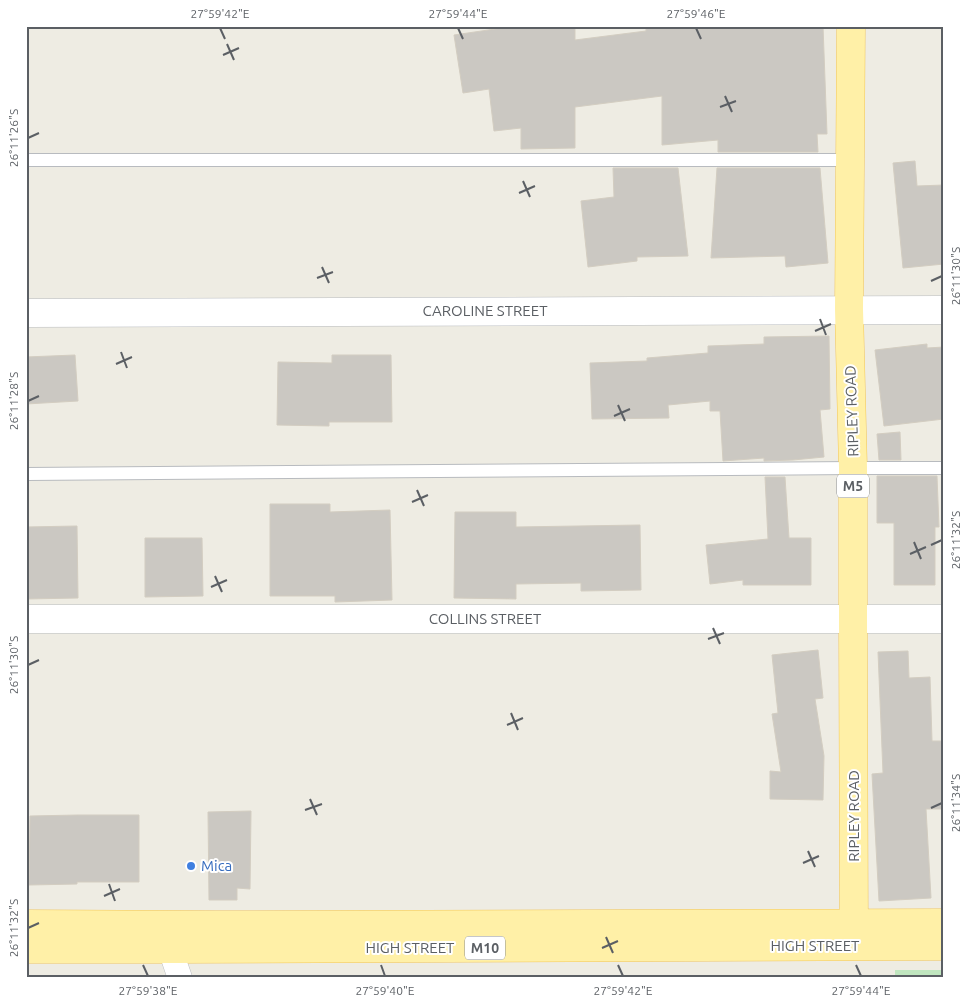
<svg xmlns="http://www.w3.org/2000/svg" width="970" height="1004" font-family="Ubuntu,sans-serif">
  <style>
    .green { fill: #c0e6bf }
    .building { fill: #cbc8c2; stroke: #d3cdc1 }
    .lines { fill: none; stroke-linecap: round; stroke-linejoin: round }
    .service-casing { stroke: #b8bbbf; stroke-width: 14 }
    .minor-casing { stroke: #b8bbbf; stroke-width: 25 }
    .tertiary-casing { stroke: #b8bbbf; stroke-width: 29 }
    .primary-casing { stroke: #f2c659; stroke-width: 29 }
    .service { stroke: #fff; stroke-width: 12 }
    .minor { stroke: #fff; stroke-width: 24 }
    .tertiary { stroke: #fff; stroke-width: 28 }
    .primary { stroke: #fff0a7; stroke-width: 28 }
    .ticks { fill: none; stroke: #5b5f64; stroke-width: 2 }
    .shop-dot { fill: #3f7fe0; stroke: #fff; stroke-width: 2 }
    .labels { text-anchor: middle; stroke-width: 4; stroke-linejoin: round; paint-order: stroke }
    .shield { fill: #fff; stroke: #8c8f92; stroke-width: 1 }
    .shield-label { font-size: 14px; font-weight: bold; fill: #5b5f64 }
    .street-label { font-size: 15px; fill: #5b5f64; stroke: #fff }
    .shop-label { font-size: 15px; fill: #366cbe; stroke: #fff; text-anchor: start }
    .neatline { fill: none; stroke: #5b5f64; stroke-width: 2 }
    .ticks-label { font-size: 12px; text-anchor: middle; fill: #5b5f64 }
  </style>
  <rect width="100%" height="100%" fill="#eeece3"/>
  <!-- green -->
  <path class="green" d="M895,970h49v8h-49z"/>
  <!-- building -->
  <path class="building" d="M765,26h58l4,108h-10l1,18h-100v-12l-56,5v-49l-87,11v41l-54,1v-21l-27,3 -5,-42 -26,4 -9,-58 48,-7 73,-1v13l71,-9v-4h49v2l70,-2z
    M915,161l2,25 27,-1v79l-41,4 -10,-105z
    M613,168h65l10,88 -51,1v4l-49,6 -7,-66 33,-4z
    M717,168h103l8,95 -42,4 -1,-11 -74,2z
    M829,336l1,73 -10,1 4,47 -31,3 -29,1v-3l-41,3 -3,-50h-10v-10l-42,4 1,13 -77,1 -2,-56 57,-2v-3l61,-5v-7l56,-2v-7z
    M927,344v4l17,-1v72l-60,7 -9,-76z
    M75,355l3,46 -52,3v-47z
    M332,355h59l1,67h-63v4l-52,-1 1,-63 54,1z
    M900,432l1,28h-22l-2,-26z
    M877,476h60l2,51h-4v58h-41v-62h-17z
    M765,477h20l4,61h22v47h-68v-5l-33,4 -4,-39 62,-6z
    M270,504h60v8l60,-2 2,90 -57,2v-6h-65z
    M455,512h61v15l124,-2 1,65 -60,1v-8l-65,1v15l-62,-1z
    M77,526l1,72 -52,1v-72z
    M145,538h57l1,58 -58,1z
    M818,650l5,48 -8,1 9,57 -1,44 -53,-1v-28l11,1 -9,-58 6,-1 -6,-58z
    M908,651l1,27 21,-1 2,64h12v68h-18l5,89 -52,3 -7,-127 11,-1 -5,-121z
    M251,811l-1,78 -13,-1v12h-28l-1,-88z
    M78,815h61v67h-62v2l-48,1 1,-69z"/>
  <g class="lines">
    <defs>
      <path id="service" d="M26,160h824
        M26,474l827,-6h91"/>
      <path id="minor" d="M166,931l4,18 10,29"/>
      <path id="tertiary" d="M26,313l918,-3
        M26,619h918"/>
      <path id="primary" d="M851,26l-2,283 4,159v151l1,327
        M26,924l190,1 728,-2
        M26,949h144l774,-3"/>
    </defs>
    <!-- service casing -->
    <use href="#service" class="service-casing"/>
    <!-- minor casing -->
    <use href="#minor" class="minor-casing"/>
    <!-- tertiary casing -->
    <use href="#tertiary" class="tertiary-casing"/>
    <!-- primary casing -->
    <use href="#primary" class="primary-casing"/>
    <!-- service -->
    <use href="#service" class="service"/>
    <!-- minor -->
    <use href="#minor" class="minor"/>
    <!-- tertiary -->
    <use href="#tertiary" class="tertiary"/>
    <!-- primary -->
    <use href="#primary" class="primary"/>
  </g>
  <!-- ticks -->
  <path class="ticks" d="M220,28l5,11M458,28l5,11M696,28l5,11M227,44l7,16M223,55l16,-7M725,96l7,16M720,107l16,-6M28,138l11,-5M523,181l7,16M519,193l16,-7M322,267l7,16M317,278l16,-6M931,281l11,-5M820,319l6,16M815,331l16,-7M121,352l6,16M116,364l16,-7M28,401l11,-5M618,405l7,16M614,416l16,-7M417,490l7,16M412,502l16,-7M914,542l7,17M931,545l11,-5M910,554l16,-7M215,576l7,16M211,587l16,-7M713,628l7,16M708,639l16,-6M28,665l11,-5M511,713l7,17M507,725l16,-7M310,799l7,16M931,808l11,-5M305,810l17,-6M808,851l7,16M803,863l16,-7M109,884l6,17M104,896l16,-7M28,928l11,-5M606,937l7,16M602,948l16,-7M143,965l5,11M381,965l4,11M618,965l5,11M856,965l5,11"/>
  <!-- markers -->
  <circle class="shop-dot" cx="191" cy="866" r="5"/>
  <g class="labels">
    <!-- shield labels -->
    <g class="shield">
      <rect x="837" y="474.5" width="32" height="23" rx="4"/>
      <rect x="465" y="936.5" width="40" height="23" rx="4"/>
    </g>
    <g class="shield-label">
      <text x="853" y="491">M5</text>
      <text x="485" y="953">M10</text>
    </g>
    <!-- street labels -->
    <g class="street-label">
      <text x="485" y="316">CAROLINE STREET</text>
      <text transform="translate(852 411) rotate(-92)" y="5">RIPLEY ROAD</text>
      <text x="485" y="624">COLLINS STREET</text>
      <text transform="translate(854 816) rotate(-90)" y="5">RIPLEY ROAD</text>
      <text x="815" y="951">HIGH STREET</text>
      <text x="410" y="953">HIGH STREET</text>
    </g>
    <!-- shop labels -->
    <g class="shop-label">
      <text x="201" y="871">Mica</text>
    </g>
  </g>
  <!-- border -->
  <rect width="970" height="1004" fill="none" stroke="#ffffff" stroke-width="55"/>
  <rect x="28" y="28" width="914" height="948" class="neatline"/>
  <g class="ticks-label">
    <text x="220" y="18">27°59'42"E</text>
    <text x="458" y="18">27°59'44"E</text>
    <text x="696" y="18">27°59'46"E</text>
    <text transform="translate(14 138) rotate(-90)" y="4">26°11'26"S</text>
    <text transform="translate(956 276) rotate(-90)" y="4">26°11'30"S</text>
    <text transform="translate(14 401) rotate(-90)" y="4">26°11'28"S</text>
    <text transform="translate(956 540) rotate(-90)" y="4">26°11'32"S</text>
    <text transform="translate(14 665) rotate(-90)" y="4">26°11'30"S</text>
    <text transform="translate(956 803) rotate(-90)" y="4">26°11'34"S</text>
    <text transform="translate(14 928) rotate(-90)" y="4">26°11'32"S</text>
    <text x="148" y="995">27°59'38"E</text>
    <text x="385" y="995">27°59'40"E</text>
    <text x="623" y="995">27°59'42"E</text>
    <text x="861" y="995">27°59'44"E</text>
  </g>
</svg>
